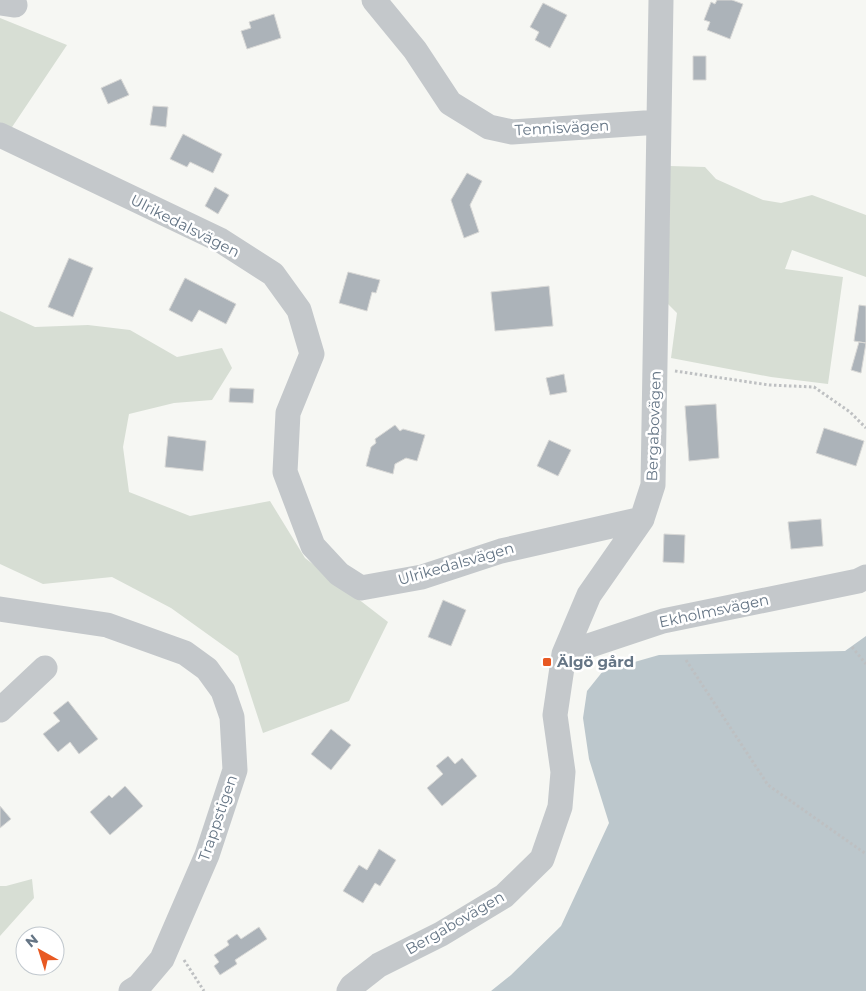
<svg xmlns="http://www.w3.org/2000/svg" width="866" height="991" font-family="Montserrat,sans-serif">
  <style>
    .green { fill: #d7ded4 }
    .water { fill: #bcc7cc }
    .building { fill: #acb3b9; stroke: #d8d8d6 }
    .lines { fill: none; stroke-linecap: round; stroke-linejoin: round }
    .path { stroke: #bec0c2; stroke-width: 3; stroke-dasharray: 2.5 2.5; stroke-linecap: butt }
    .minor { stroke: #c4c8cb; stroke-width: 25 }
    .poi-dot { fill: #e85922; stroke: #fff; stroke-width: 2 }
    .labels { text-anchor: middle; stroke-width: 5; stroke-linejoin: round; paint-order: stroke }
    .street-label { font-size: 15px; fill: #657585; stroke: #fff }
    .poi-label { font-size: 15px; font-weight: bold; fill: #657585; stroke: #fff; text-anchor: start }
  </style>
  <rect width="100%" height="100%" fill="#f6f7f3"/>
  <!-- green -->
  <path class="green" d="M0,18l67,27 -67,100z
    M670,166l35,1 11,12 47,21 18,3 31,-8 54,20v62l-74,-27 -7,19 58,8 -15,107 -57,-7 -100,-19 6,-45 -9,-9z
    M0,311l35,16 53,-2 42,5 47,27 45,-9 10,20 -20,32 -38,3 -45,11 -6,33 6,45 61,24 80,-15 35,57 83,64 -39,79 -86,32 -25,-77 -67,-48 -59,-31 -69,7 -43,-20z
    M32,879l2,19 -34,38v-50h6z"/>
  <!-- water -->
  <path class="water" d="M866,636v355h-375l20,-16 50,-49 48,-103 -20,-64 -6,-41 4,-27 16,-20 56,-16 186,-4z"/>
  <!-- building -->
  <path class="building" d="M717,0h15l11,4 -13,35 -23,-9 3,-8 -6,-2 7,-18 4,2z
    M543,3l24,12 -17,33 -15,-8 4,-8 -9,-5z
    M274,14l7,24 -34,11 -6,-18 10,-3 -2,-6z
    M693,56h13v24h-13z
    M121,79l8,16 -21,9 -7,-16z
    M153,106l15,1 -2,20 -16,-2z
    M183,134l39,20 -9,19 -23,-11 -3,5 -17,-8z
    M467,173l15,8 -12,24 9,27 -15,6 -13,-38z
    M215,187l14,8 -11,19 -13,-8z
    M69,258l24,10 -20,49 -25,-10z
    M348,272l32,8 -4,13 -4,-1 -5,19 -28,-8z
    M185,278l51,26 -10,20 -27,-14 -7,12 -23,-12z
    M549,286l4,40 -58,5 -4,-39z
    M859,305l7,1v37l-12,-2z
    M859,342l7,1 -5,30 -10,-3z
    M564,374l3,18 -17,3 -4,-17z
    M230,388l24,1 -1,14 -24,-1z
    M716,404l3,54 -30,3 -4,-55z
    M395,425l5,6 3,-2 22,6 -8,26 -11,-3 -11,6 -2,10 -27,-8 5,-19 5,-4 -1,-4z
    M824,428l40,13 -8,25 -40,-13z
    M168,436l38,5 -3,30 -38,-4z
    M549,440l22,10 -13,26 -21,-10z
    M821,519l2,27 -32,3 -3,-27z
    M664,534l21,1 -1,28 -21,-1z
    M443,600l23,10 -15,36 -23,-9z
    M68,701l30,38 -19,15 -9,-12 -12,10 -15,-18 17,-13 -7,-8z
    M331,729l20,16 -20,25 -20,-16z
    M448,756l7,8 7,-6 15,18 -35,30 -15,-18 16,-14 -7,-8z
    M125,786l18,20 -33,29 -20,-23 19,-17 3,3z
    M0,806l11,13 -11,9z
    M379,849l17,11 -16,26 -5,-3 -12,20 -20,-12 16,-26 8,5z
    M259,927l8,12 -32,21 2,4 -17,11 -6,-9 5,-4 -5,-7 15,-10 -2,-4 10,-7 4,5z"/>
  <g class="lines">
    <!-- path -->
    <path class="path" d="M675,371l94,14 45,2 36,25 16,16
      M852,647l14,17
      M686,660l82,125 98,69
      M184,960l20,31"/>
    <!-- minor -->
    <path class="minor" d="M374,0l41,50 35,53 39,24 23,5 147,-10
      M0,3l15,2
      M0,135l220,105 53,34 26,36 13,44 -24,59 -3,59 28,74 26,28 22,14 61,-11 79,-26 141,-32
      M0,609l107,16 78,28 22,16 16,22 9,26 3,53 -28,85 -45,104 -23,27 -8,5
      M564,654l99,-33 195,-40 8,-4
      M0,710l45,-42
      M349,991l3,-5 27,-21 62,-31 63,-38 38,-37 18,-52 3,-35 -8,-57 9,-61 25,-59 53,-76 11,-34 8,-485"/>
  </g>
  <!-- markers -->
  <rect class="poi-dot" x="542" y="657" width="10" height="10" rx="2.5"/>
  <g class="labels">
    <!-- street labels -->
    <g class="street-label">
      <text transform="translate(562 128) rotate(-3)" y="5">Tennisvägen</text>
      <text transform="translate(185 226) rotate(27)" y="5">Ulrikedalsvägen</text>
      <text transform="translate(654 426) rotate(-88)" y="5">Bergabovägen</text>
      <text transform="translate(456 564) rotate(-16)" y="5">Ulrikedalsvägen</text>
      <text transform="translate(714 611) rotate(-12)" y="5">Ekholmsvägen</text>
      <text transform="translate(218 818) rotate(-71)" y="5">Trappstigen</text>
      <text transform="translate(455 923) rotate(-30)" y="5">Bergabovägen</text>
    </g>
    <!-- poi labels -->
    <g class="poi-label">
      <text x="557" y="667">Älgö gård</text>
    </g>
  </g>
  <!-- north arrow -->
  <g transform="translate(40 951) rotate(321)"><circle r="24" fill="#ffffff" stroke="#c1c8ce"/>
  <path d="M0-4L9 19L0 12L-9 19Z" fill="#e85922"/>
  <text y="-8" font-size="14" font-weight="bold" text-anchor="middle" fill="#657585">N</text>
  </g>
</svg>
